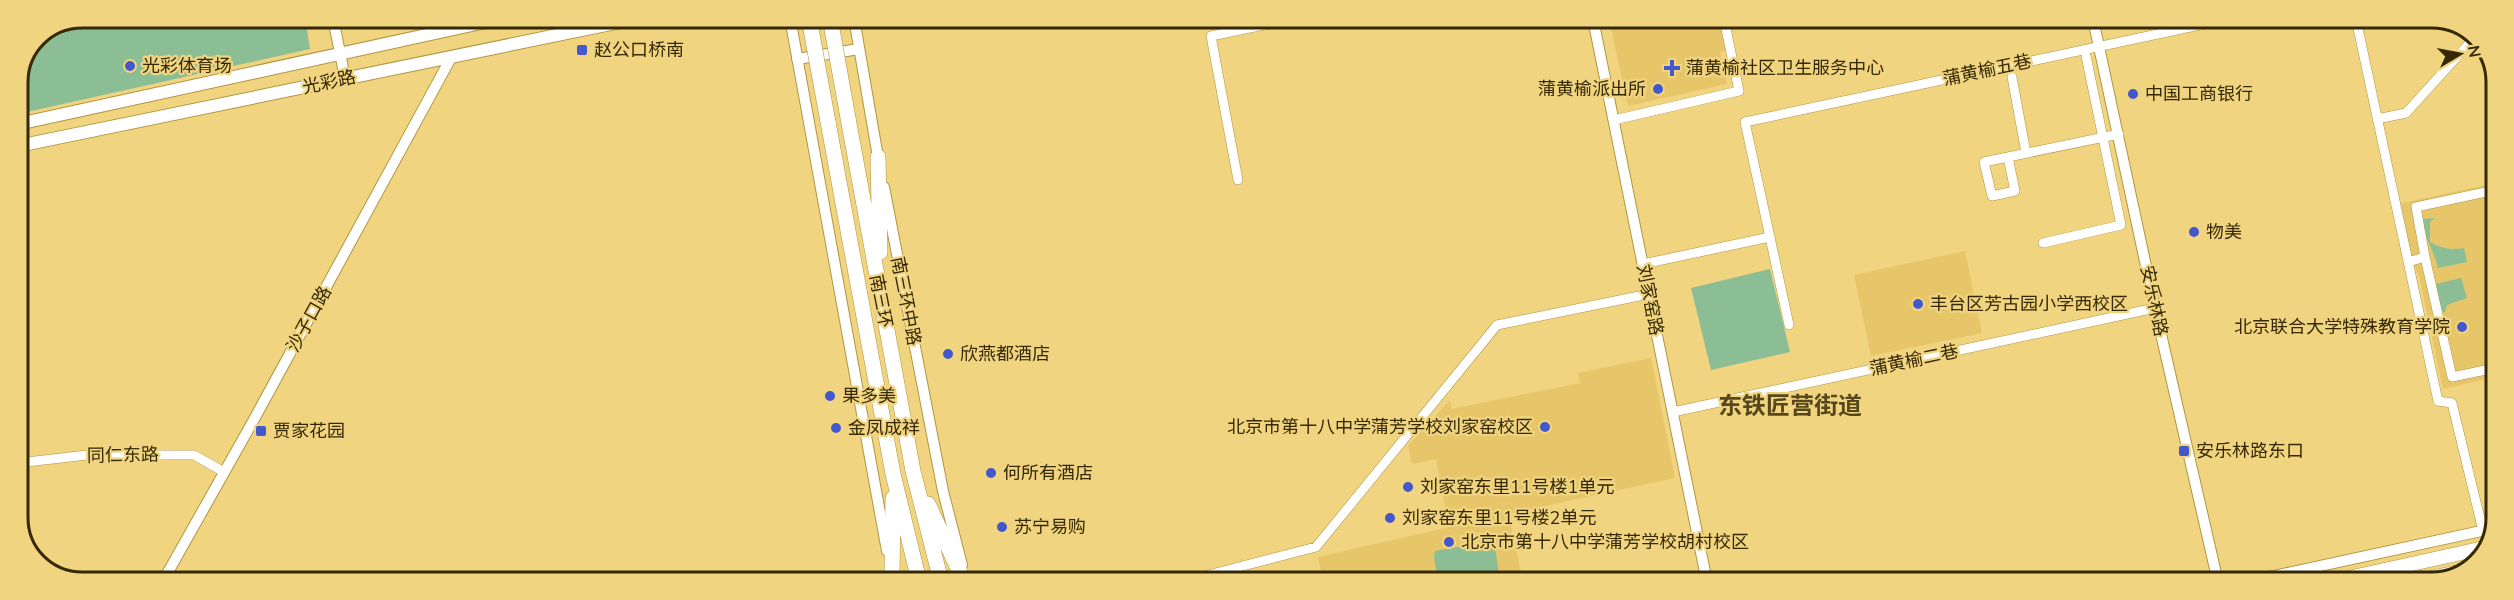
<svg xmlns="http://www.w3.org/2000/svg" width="2514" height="600" font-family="'Nunito Sans','Noto Sans SC',sans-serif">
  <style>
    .built { fill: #e7c66a }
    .green { fill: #8bbe95 }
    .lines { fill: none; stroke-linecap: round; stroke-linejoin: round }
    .minor-casing { stroke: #b29541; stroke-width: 10 }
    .tertiary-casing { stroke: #b29541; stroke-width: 12 }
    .secondary-casing { stroke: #b29541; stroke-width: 14 }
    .primary-casing { stroke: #b29541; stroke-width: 15 }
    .trunk-casing { stroke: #b29541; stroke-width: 16 }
    .minor { stroke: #fff; stroke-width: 9 }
    .tertiary { stroke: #fff; stroke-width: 10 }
    .secondary { stroke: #fff; stroke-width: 12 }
    .primary { stroke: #fff; stroke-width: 14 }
    .trunk { stroke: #fff; stroke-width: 15 }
    .trunk-bridge-casing { stroke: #b29541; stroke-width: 16; stroke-linecap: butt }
    .trunk-bridge { stroke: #fff; stroke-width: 15 }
    .poi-dot { fill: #4258cc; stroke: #f1d480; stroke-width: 2 }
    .labels { text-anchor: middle; stroke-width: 4.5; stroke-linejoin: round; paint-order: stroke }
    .poi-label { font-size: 18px; fill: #352904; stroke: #f1d480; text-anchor: start }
    .street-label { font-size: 18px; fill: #352904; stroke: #f1d480 }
    .district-label { font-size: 24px; font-weight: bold; fill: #57481c; stroke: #f1d480 }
    .rim { fill: none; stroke: #352904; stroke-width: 3 }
  </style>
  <rect width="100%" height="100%" fill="#f1d480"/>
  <!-- built -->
  <path class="built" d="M1636,19h84l7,32 -7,1 7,32 -99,22 -18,-82z
    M2495,183v194l-52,12 -24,-113 -10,-22 -12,-50z
    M1965,251l17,82 -111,23 -17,-81z
    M1651,358l24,120 -167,36 15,67h-200l-5,-24 131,-30 -13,-68 -24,5 -4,-18 42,-46 2,9 128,-26 -2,-10z"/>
  <!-- green -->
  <path class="green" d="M83,18h222l5,31 -292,65v-32l19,-45z
    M2435,218l-5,4v20c12,7 20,8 34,6l3,14 -29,6c-4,-17 -12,-28 -16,-45l2,-4z
    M1770,269l20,83 -79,18 -20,-82z
    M2461,278l6,20 -20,7 -2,7h-6l-3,-28z
    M1489,541l6,6 5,34h-62l-4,-23 1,-7z"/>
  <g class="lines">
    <defs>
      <path id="minor" d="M2356,19l82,382 14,2 31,128
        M1594,22l14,-3
        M2012,77l14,76
        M2377,119l29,-6 69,-76
        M1614,120l125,-29 -15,-72
        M2008,157l-24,5 8,34 23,-5 -7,-34 111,-23
        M1238,180l-27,-144 82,-17
        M2043,243l78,-18 -35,-169
        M2425,257l27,120 43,-9
        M2408,262l17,-5 -9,-50 79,-17
        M1643,264l127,-27
        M1789,325l-44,-203 483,-103
        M1673,412l482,-104
        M18,463l69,-8h107l30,17
        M1185,581l131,-34 181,-222 152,-31"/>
      <path id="tertiary" d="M333,18l12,60
        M790,18l97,533
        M854,18l25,145
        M1593,19l114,563
        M2093,19l62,289 63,274
        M797,59l62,-10
        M884,187l59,304 19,74
        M163,581l89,-158 200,-367
        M2246,582l249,-54"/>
      <path id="secondary" d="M18,124l486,-106
        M18,146l622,-128"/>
      <path id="primary" d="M2330,582l154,-34
        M2412,582l51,-11"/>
      <path id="trunk" d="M848,118l65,353 28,110
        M828,122l65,352 26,107
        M878,157l2,95
        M928,504l36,77
        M892,578l1,-80"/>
    </defs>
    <!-- minor casing -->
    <use href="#minor" class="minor-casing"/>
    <!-- tertiary casing -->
    <use href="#tertiary" class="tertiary-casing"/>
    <!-- secondary casing -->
    <use href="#secondary" class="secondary-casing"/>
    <!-- primary casing -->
    <use href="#primary" class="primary-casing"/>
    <!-- trunk casing -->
    <use href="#trunk" class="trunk-casing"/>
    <!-- minor -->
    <use href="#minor" class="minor"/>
    <!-- tertiary -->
    <use href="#tertiary" class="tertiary"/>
    <!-- secondary -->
    <use href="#secondary" class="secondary"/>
    <!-- primary -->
    <use href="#primary" class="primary"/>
    <!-- trunk -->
    <use href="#trunk" class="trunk"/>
    <defs>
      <path id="trunk-bridge" d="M809,18l19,104
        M830,18l18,100"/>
    </defs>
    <!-- trunk-bridge casing -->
    <use href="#trunk-bridge" class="trunk-bridge-casing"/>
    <!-- trunk-bridge -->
    <use href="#trunk-bridge" class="trunk-bridge"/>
  </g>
  <!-- markers -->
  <g class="poi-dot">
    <rect x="576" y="44" width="12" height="12" rx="3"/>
    <circle cx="130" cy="66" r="6"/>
    <path d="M1669 59h6v6h6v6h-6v6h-6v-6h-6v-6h6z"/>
    <circle cx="1658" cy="89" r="6"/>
    <circle cx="2133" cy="94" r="6"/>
    <circle cx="2194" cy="232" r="6"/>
    <circle cx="1918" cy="304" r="6"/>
    <circle cx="2462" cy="327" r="6"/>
    <circle cx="948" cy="354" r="6"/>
    <circle cx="830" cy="396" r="6"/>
    <circle cx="1545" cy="427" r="6"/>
    <circle cx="836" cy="428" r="6"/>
    <rect x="255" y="425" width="12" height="12" rx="3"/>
    <rect x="2178" y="445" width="12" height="12" rx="3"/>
    <circle cx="991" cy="473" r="6"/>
    <circle cx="1408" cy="487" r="6"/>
    <circle cx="1390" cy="518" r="6"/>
    <circle cx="1002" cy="527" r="6"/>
    <circle cx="1449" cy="542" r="6"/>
  </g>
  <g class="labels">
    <!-- poi labels -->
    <g class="poi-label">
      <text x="594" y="56">赵公口桥南</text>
      <text x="142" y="72">光彩体育场</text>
      <text x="1686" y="74">蒲黄榆社区卫生服务中心</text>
      <text x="1646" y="95" text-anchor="end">蒲黄榆派出所</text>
      <text x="2145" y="100">中国工商银行</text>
      <text x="2206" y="238">物美</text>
      <text x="1930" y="310">丰台区芳古园小学西校区</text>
      <text x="2450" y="333" text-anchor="end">北京联合大学特殊教育学院</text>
      <text x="960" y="360">欣燕都酒店</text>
      <text x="842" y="402">果多美</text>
      <text x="1533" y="433" text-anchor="end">北京市第十八中学蒲芳学校刘家窑校区</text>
      <text x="848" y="434">金凤成祥</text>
      <text x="273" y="437">贾家花园</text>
      <text x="2196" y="457">安乐林路东口</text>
      <text x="1003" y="479">何所有酒店</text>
      <text x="1420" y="493">刘家窑东里11号楼1单元</text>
      <text x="1402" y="524">刘家窑东里11号楼2单元</text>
      <text x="1014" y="533">苏宁易购</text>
      <text x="1461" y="548">北京市第十八中学蒲芳学校胡村校区</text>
    </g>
    <!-- street labels -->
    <g class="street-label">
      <text transform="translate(1987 70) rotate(-12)" y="6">蒲黄榆五巷</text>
      <text transform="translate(329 82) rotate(-12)" y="6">光彩路</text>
      <text transform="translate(1650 300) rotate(79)" y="6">刘家窑路</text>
      <text transform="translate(881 301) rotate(79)" y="6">南三环</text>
      <text transform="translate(906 301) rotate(79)" y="6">南三环中路</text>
      <text transform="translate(2154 301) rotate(78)" y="6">安乐林路</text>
      <text transform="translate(309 319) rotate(-61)" y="6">沙子口路</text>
      <text transform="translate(1914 360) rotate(-12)" y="6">蒲黄榆二巷</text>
      <text transform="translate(123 455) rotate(-1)" y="6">同仁东路</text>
    </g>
    <!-- district labels -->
    <g class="district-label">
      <text x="1790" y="414">东铁匠营街道</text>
    </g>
  </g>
  <!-- crop -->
  <path d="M0 0H2514V600H0ZM82 28H2432A54 54 0 0 1 2486 82V518A54 54 0 0 1 2432 572H82A54 54 0 0 1 28 518V82A54 54 0 0 1 82 28Z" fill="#f1d480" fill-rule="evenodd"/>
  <path class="rim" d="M82 28H2432A54 54 0 0 1 2486 82V518A54 54 0 0 1 2432 572H82A54 54 0 0 1 28 518V82A54 54 0 0 1 82 28Z"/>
  <!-- north arrow -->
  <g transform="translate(2460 54) rotate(80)" stroke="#f1d480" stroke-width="4.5" paint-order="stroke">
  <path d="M0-4.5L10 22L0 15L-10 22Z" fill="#352904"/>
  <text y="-9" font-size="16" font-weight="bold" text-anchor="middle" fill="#352904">N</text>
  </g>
</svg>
